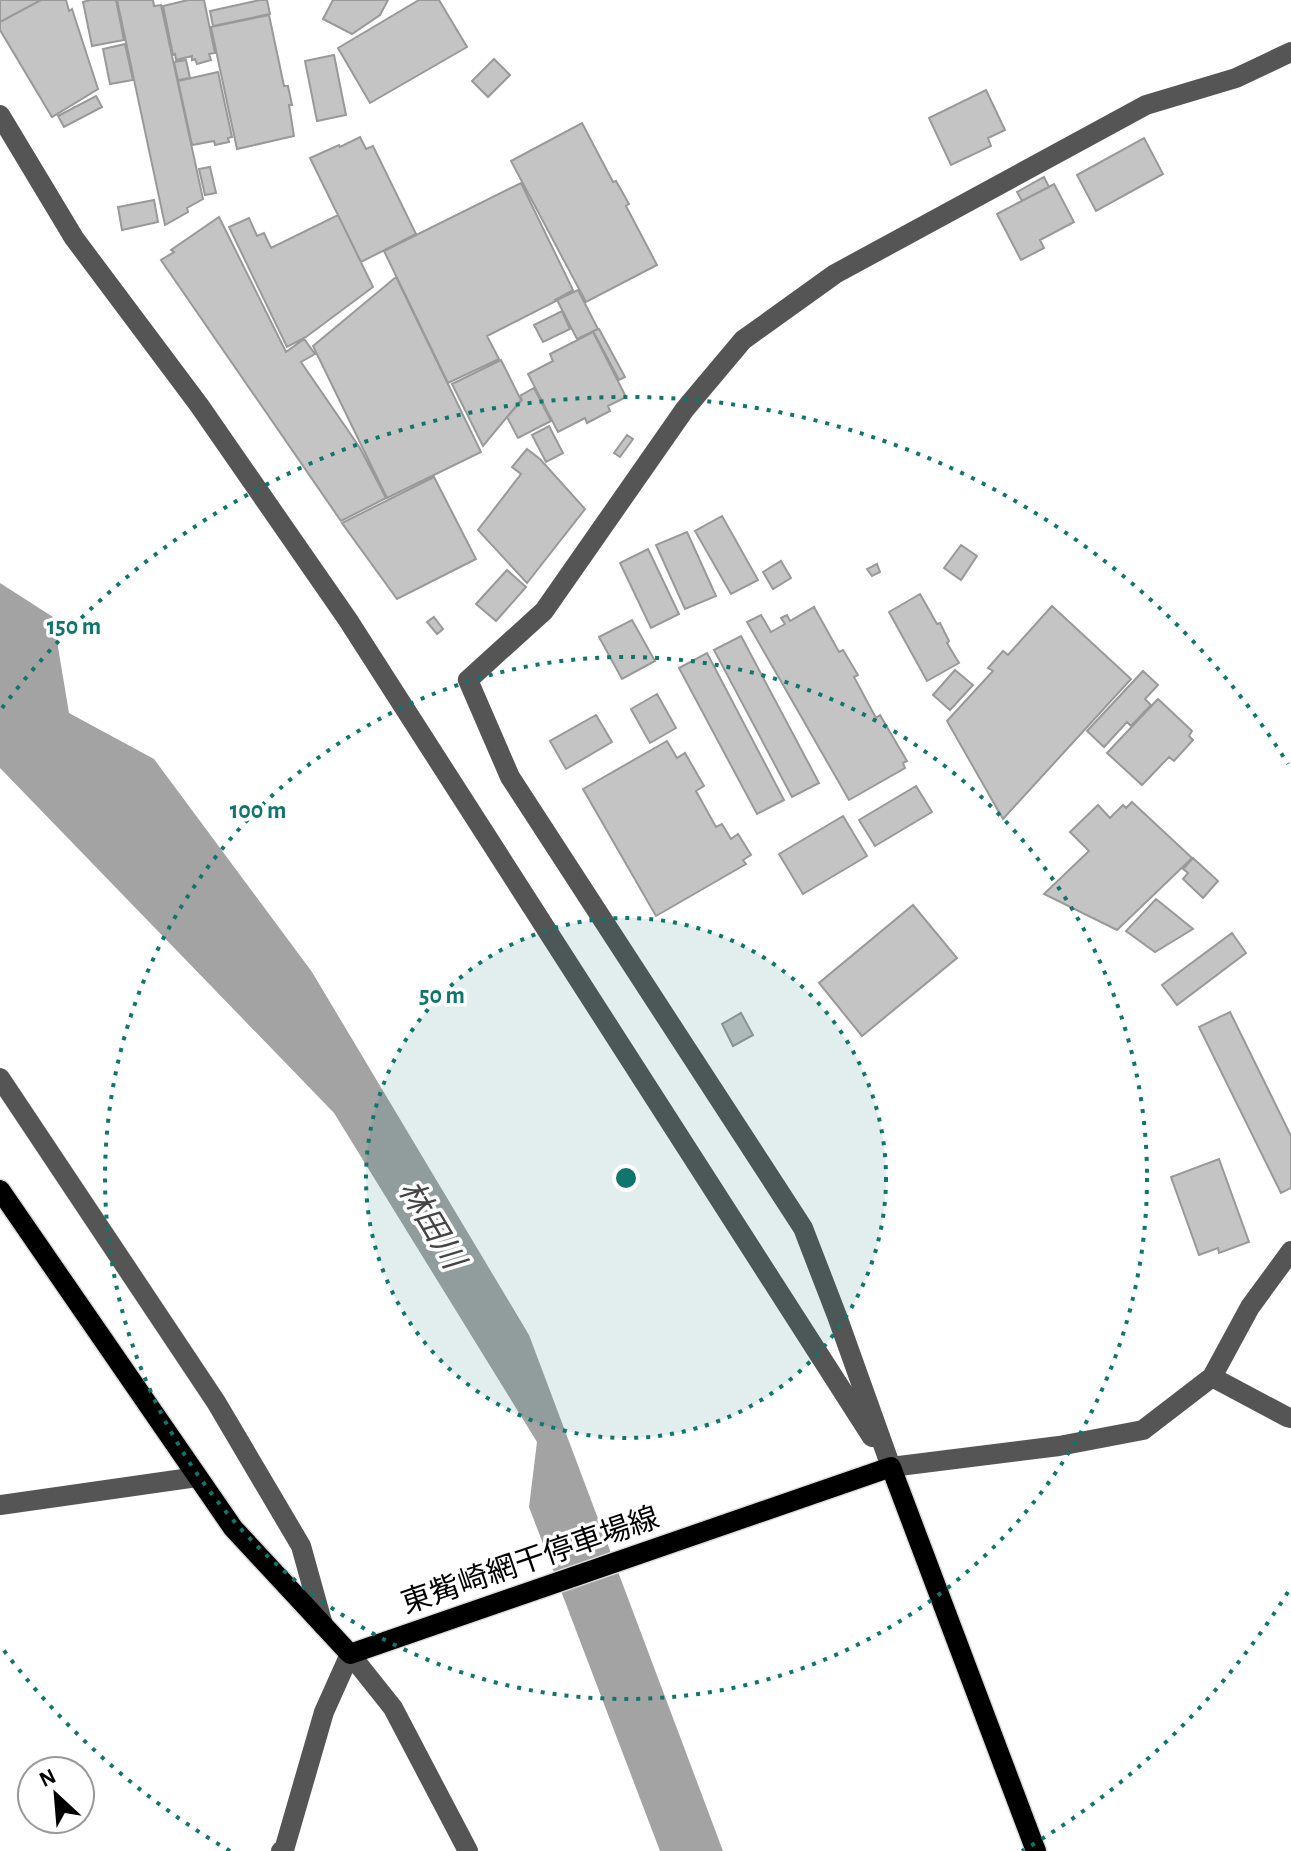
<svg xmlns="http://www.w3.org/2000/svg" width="1291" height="1851" font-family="'Alegreya Sans','Noto Sans JP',sans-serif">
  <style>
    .water { fill: #a3a3a3 }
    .building { fill: #c4c4c4; stroke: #999; stroke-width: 2 }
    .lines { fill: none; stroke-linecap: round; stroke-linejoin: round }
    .major-casing { stroke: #dbdbdb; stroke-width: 23 }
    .minor { stroke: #555; stroke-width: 20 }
    .major { stroke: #000; stroke-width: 20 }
    .ring { fill: none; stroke: #0f766e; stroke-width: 4; stroke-dasharray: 4 8 }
    .labels { text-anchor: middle; stroke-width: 7; stroke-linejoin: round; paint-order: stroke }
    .street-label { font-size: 30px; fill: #000; stroke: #fff }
    .water-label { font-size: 32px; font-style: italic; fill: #444; stroke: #fff }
    .centre { fill: #0f766e; stroke: #fff; stroke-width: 4 }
    .ring-label { font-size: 24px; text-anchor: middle; font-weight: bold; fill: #0f766e; stroke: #fff; stroke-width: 7; stroke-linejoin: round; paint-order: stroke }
  </style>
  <rect width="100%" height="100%" fill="#fff"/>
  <!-- water -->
  <path class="water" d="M0,583l53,34 16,96 85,46 158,213 217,363 194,516h-63l-131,-344 8,-65 -203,-329 -334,-345z"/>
  <!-- building -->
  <path class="building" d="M0,0h41l-41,22z
    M41,0h25l3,11 3,-2 26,80 -46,28 -52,-87v-8z
    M90,0h26l8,40 -32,6 -9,-44z
    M117,0h36l1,6 7,-1 42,194 -16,9 1,4 -23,13z
    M188,0h16l11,53 -6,1 2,6 -14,4 -2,-5 -3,1v-4l-16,4 -1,-6 -2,1 -10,-49z
    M260,0h7l3,14 -57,12 -3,-15z
    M333,0h55l-8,15 -28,19 -29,-15z
    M419,0h20l28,47 -97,56 -32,-55z
    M269,15l15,71h4l4,19h-3l5,31 -57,13 -26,-122z
    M125,44l8,36 -23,4 -7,-35z
    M334,55l12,60 -29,6 -12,-60z
    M494,59l16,16 -22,22 -16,-16z
    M186,60l4,18 -12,2 -4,-18z
    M218,72l14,65 -4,1 1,4 -14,3 -1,-4 -22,4 -14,-64z
    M986,90l19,40 -17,8 3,8 -40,19 -22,-47z
    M96,96l6,11 -38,20 -6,-11z
    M582,123l31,59 3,-1 13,23 -3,2 31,59 -71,37 -75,-141z
    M360,137l6,12 7,-3 43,88 -55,28 -51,-104 29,-13 1,2z
    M1144,138l19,36 -67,37 -19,-36z
    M210,167l6,26 -11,2 -6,-26z
    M1044,177l5,10 -27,14 -5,-9z
    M521,183l52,107 -18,10 1,1 -69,35 12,23 -51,24 -64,-132z
    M1054,184l20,38 -34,18 4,8 -23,12 -24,-46z
    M154,200l4,22 -36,8 -4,-23z
    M338,215l35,72 -67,50 -19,10 -58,-120 20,-9 8,18 7,-3 7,15z
    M219,217l67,135 18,-13 11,15 -14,8 59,86 26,50 -45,23 -180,-261 13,-8 -3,-2z
    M396,277l85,175 -94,46 -74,-152z
    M578,290l20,39 -21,10 -20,-39z
    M562,311l8,18 -27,13 -9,-17z
    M599,329l26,48 -6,3 -26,-49z
    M593,332l33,65 -18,9 2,5 -23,12 -2,-5 -27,14 -30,-58 25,-13 -3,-7z
    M501,360l20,40 -38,46 -31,-62z
    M534,388l17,33 -33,17 -11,-21 15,-17 -2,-4z
    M549,426l14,27 -17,9 -14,-27z
    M627,435l6,4 -13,18 -6,-4z
    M527,449l13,10 45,50 -58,74 -49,-53 43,-56 -9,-7z
    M434,477l42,82 -79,40 -55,-76z
    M722,516l36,64 -27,14 -36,-63z
    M687,532l29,64 -31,13 -29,-64z
    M961,545l16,11 -16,24 -17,-12z
    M648,549l31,65 -28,14 -31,-65z
    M781,561l10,17 -18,11 -10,-17z
    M877,564l3,8 -8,4 -5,-7z
    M507,570l19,17 -30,34 -20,-17z
    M920,594l17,30 3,-1 9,18 -2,2 12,20 -32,18 -38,-69z
    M1052,606l79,73 -128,140 -56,-98 46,-50 -5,-3 15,-17 5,4z
    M814,607l25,45 4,-2 15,25 -4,2 22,41 4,-3 27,46 -4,2 2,5 -56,32 -102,-178 14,-7 10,17 14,-8 -4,-6 6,-3 3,6z
    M434,617l9,12 -6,5 -10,-12z
    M632,620l23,41 -33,18 -23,-42z
    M741,636l78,147 -27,14 -78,-147z
    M707,653l77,147 -27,14 -78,-146z
    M955,670l18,15 -23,25 -17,-15z
    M1143,671l15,14 -13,14 6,6 -20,21 -4,-4 -23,25 -17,-16z
    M657,694l19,34 -26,15 -19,-34z
    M1158,699l34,32 -3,5 4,4 -19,21 -5,-4 -27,28 -35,-32z
    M596,715l16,27 -46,27 -16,-28z
    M667,741l10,17 8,-5 19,33 -8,5 20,36 6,-3 9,15 7,-5 13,21 -8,5 3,4 -90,52 -73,-127z
    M916,786l16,26 -57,34 -16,-26z
    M1132,802l60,56 -75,72 -73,-36 45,-43 -19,-19 28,-27 12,13 13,-13 3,3z
    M843,816l24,40 -64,38 -24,-40z
    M1193,858l25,23 -15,17 -20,-19 5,-6 -5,-4z
    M1156,899l37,30 -38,23 -29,-21z
    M913,905l44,53 -95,78 -43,-53z
    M1232,933l14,20 -69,52 -15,-20z
    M1230,1012l61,124v52l-10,5 -82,-166z
    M741,1013l12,22 -20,11 -11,-22z
    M1219,1159l30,83 -30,11 -1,-5 -19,7 -28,-78z"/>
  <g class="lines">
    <defs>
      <path id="major" d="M0,1190l233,338 117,126 541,-187 145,384"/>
    </defs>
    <!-- major casing -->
    <use href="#major" class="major-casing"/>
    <!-- minor -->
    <path class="minor" d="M0,115l74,123 125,167 149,215 524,817
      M0,1078l216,324 85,144 22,79
      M1212,1377l75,40 4,1
      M891,1467l-54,-151 -34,-88 -293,-451 -42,-97 76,-69 141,-202 58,-69 92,-66 311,-169 90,-27 55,-26
      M891,1467l168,-21 84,-16 69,-53 38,-70 41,-56
      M0,1505l197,-28
      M281,1851l3,-1 40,-138 26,-58 43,54 75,143"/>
    <!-- major -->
    <use href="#major" class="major"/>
  </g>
  <!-- distance rings -->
  <circle cx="626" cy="1178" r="260" fill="#0f766e" fill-opacity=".12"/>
  <g class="ring">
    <circle cx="626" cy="1178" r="260"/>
    <circle cx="626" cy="1178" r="521"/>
    <path d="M1288 1592A781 781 0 0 1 1022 1851M230 1851A781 781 0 0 1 2 1648M2 708A781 781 0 0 1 1288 764"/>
  </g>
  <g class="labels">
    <!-- street labels -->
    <g class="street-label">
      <text transform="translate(530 1560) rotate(-19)" y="10">東觜崎網干停車場線</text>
    </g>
    <!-- water labels -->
    <g class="water-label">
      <text transform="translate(432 1224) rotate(59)" y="11">林田川</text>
    </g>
  </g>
  <circle cx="626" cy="1178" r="12" class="centre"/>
  <g class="ring-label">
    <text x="74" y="634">150 m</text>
    <text x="258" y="818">100 m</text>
    <text x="442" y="1003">50 m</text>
  </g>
  <!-- north arrow -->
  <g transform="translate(56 1795) rotate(334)"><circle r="38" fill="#ffffff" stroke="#999999" stroke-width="2"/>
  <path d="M0-6L14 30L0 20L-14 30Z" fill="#000000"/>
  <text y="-12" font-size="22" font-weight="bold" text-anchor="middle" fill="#000000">N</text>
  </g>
</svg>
